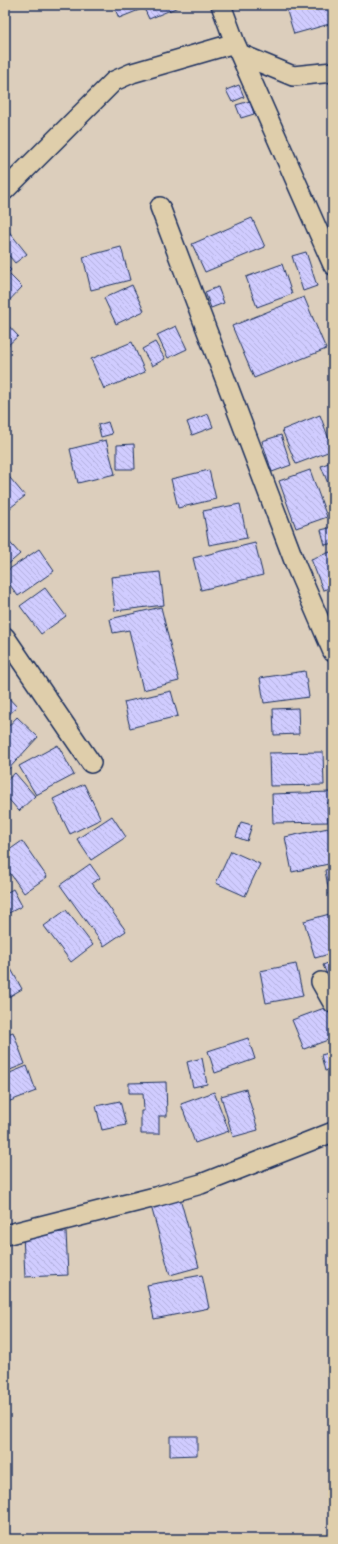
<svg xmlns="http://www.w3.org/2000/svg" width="338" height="1544" font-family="Caveat,sans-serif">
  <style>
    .building { fill: url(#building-back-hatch); stroke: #1b2f5e }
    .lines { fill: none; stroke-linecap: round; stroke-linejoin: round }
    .minor-casing { stroke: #1b2f5e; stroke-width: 22 }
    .minor { stroke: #dfceab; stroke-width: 19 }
  </style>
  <defs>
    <pattern id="building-back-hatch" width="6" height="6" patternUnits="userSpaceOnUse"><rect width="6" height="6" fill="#d0ccff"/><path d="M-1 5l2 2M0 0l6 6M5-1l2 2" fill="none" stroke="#b2b0dd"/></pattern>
  </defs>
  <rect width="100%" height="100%" fill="#dccebc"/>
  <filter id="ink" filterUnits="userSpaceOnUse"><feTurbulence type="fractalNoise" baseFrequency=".025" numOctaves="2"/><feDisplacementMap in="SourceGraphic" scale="8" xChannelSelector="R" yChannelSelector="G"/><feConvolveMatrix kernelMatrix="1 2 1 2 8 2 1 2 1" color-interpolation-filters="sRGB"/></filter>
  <g filter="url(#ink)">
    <!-- building -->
    <path class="building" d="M121,5h56l1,2 -29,12 -5,-11 -25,10 -5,-11z
      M296,5h37v18l-39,11 -8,-26z
      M239,85l5,12 -12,5 -6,-12z
      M250,101l4,13 -13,4 -5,-13z
      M252,218l13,29 -60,25 -13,-28z
      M7,229l20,25 -12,9 -10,-12v-20z
      M121,247l9,33 -39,10 -8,-33z
      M306,252l11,34 -14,5 -11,-35z
      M5,264l6,6 -6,6z
      M282,264l10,30 -35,13 -11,-30z
      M10,275l12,12 -17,18v-25z
      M132,285l12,26 -28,13 -12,-26z
      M218,287l6,16 -13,5 -6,-16z
      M304,297l22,52 -72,29 -22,-52z
      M5,322l13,14 -12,11 -1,-1z
      M176,326l11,23 -19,9 -11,-23z
      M333,340v13h-1l-3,-11z
      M132,342l13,30 -41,17 -13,-30z
      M155,342l10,17 -13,7 -10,-17z
      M208,414l5,13 -21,8 -5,-13z
      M320,415l13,35 -37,14 -14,-34z
      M108,422l4,12 -11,3 -3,-12z
      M281,435l10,30 -19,7 -10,-31z
      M106,440l9,34 -37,9 -8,-34z
      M134,444l1,25h-18v-24z
      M333,461v35l-12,-30z
      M209,470l7,29 -38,9 -7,-29z
      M310,470l17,47 -31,11 -17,-47z
      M5,472l20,24 -20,16z
      M240,504l7,34 -38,7 -6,-34z
      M333,527v16l-8,2 -4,-15z
      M5,537l15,17 -15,13z
      M255,543l8,32 -62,15 -8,-32z
      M39,549l15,22 -36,25 -13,-18v-6z
      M333,551v36l-10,3 -12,-31z
      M160,572l4,33 -49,6 -4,-34z
      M45,588l21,28 -25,18 -21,-28z
      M161,607l18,74 -36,9 -14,-60 -16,3 -3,-14z
      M305,671l4,26 -45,6 -4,-25z
      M171,691l7,25 -48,12 -6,-26z
      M5,694l12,13 -12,11z
      M298,708l1,26 -25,1 -1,-26z
      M17,717l21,20 -33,36v-43z
      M58,745l16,30 -38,20 -17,-29z
      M323,752l1,33 -54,1 -1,-33z
      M15,773l20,23 -16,15 -14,-16v-13z
      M84,784l17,35 -31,15 -17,-35z
      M331,792l1,10 -5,1 1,19 -55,1 -1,-29z
      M112,816l14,21 -35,23 -14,-21z
      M241,822l11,3 -5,16 -11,-4z
      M333,827v36l-41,9 -7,-35z
      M22,841l25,36 -23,16 -19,-27v-13z
      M231,851l29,13 -15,32 -29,-13z
      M90,864l10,14 -8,5 34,48 -22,15 -44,-61z
      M333,869v29l-3,1 -5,-29z
      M13,889l9,17 -17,9v-24l1,2z
      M66,910l27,35 -22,17 -27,-36z
      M333,913v40l-18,5 -11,-37z
      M5,958l17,31 -17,10z
      M333,961v27l-10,-23z
      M296,964l7,32 -37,7 -6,-32z
      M327,1007l6,15v16l-29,11 -12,-29z
      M13,1032l12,32 -20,8v-37z
      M248,1038l7,21 -40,14 -7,-22z
      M333,1052v17l-8,2 -4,-16z
      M202,1058l5,26 -14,3 -6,-25z
      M27,1066l9,25 -31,12v-28z
      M166,1082l1,34h-8v18h-18v-23h3l-1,-18h-14v-10z
      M246,1089l12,41 -25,7 -12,-41z
      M214,1092l15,39 -34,12 -14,-39z
      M120,1101l6,24 -24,5 -6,-24z
      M180,1198l19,69 -29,8 -19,-69z
      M66,1232l2,43 -43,2 -2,-43z
      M202,1275l7,33 -55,11 -7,-34z
      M170,1436h27v19l-27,1z"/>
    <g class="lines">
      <defs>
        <path id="minor" d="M221,5l14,38 98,222
          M240,54l53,22 40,-4
          M5,190l109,-109 18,-8 103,-30
          M160,207l136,359 37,86
          M5,637l86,126
          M321,982l12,21
          M5,1235l150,-38 46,-13 132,-52"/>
      </defs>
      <!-- minor casing -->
      <use href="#minor" class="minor-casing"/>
      <!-- minor -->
      <use href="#minor" class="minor"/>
    </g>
  </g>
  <!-- margin -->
  <rect width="338" height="1544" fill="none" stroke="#dfceab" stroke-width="20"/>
  <rect x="10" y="10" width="318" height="1524" fill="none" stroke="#1b2f5e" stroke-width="1.5" filter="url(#ink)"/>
</svg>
